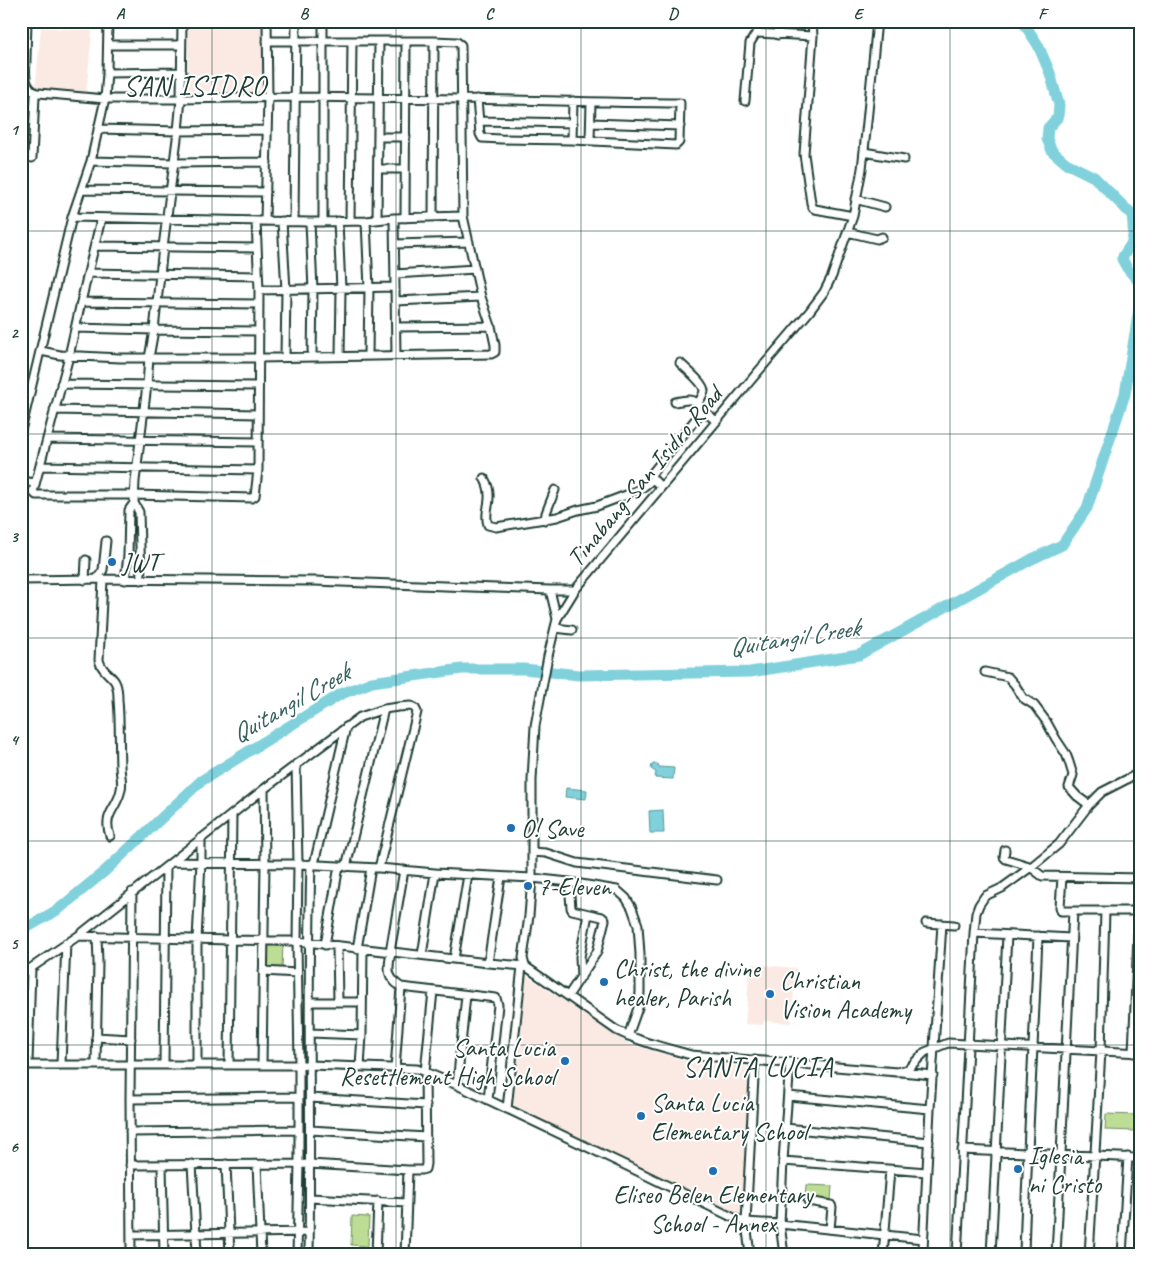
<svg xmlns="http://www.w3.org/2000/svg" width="1162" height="1276" font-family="Caveat,sans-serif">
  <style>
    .built { fill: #faeae3 }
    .green { fill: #bddc94; stroke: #6e8c64 }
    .water { fill: #80d1dc; stroke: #599699 }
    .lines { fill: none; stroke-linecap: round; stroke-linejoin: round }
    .river { stroke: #80d1dc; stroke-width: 11 }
    .minor-casing { stroke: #1f3d34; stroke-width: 11 }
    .minor { stroke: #fff; stroke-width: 7 }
    .grid { fill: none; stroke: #1f3d34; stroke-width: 1; stroke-opacity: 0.55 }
    .poi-dot { fill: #1f6fb2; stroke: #fff; stroke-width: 2 }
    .labels { text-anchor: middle; stroke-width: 4; stroke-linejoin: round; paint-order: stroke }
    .street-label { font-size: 25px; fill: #1f3d34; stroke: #fff }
    .poi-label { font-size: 25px; fill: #1f3d34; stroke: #fff; text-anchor: start }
    .water-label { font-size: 26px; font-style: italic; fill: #37625e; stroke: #fff }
    .quarter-label { font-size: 28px; letter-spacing: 1px; fill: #1f3d34; stroke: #fff }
    .neatline { fill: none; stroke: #1f3d34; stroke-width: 2 }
    .grid-label { font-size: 16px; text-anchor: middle; font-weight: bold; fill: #1f3d34 }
  </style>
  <rect width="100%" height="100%" fill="#fff"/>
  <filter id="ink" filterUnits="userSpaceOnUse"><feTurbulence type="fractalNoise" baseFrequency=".02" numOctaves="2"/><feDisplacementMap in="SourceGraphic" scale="10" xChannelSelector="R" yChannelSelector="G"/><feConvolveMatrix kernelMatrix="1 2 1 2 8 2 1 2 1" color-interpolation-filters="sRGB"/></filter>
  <g filter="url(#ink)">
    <!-- built -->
    <path class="built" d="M188,21h77v72h-77z
      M41,27l51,4 -6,65 -51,-4z
      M750,964l46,4 -5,55 -27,-2 -1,4 -18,-1z
      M524,974l103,69 62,19 65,5 -10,153 -166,-82 -69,-31z"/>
    <!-- green -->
    <path class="green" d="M268,943l15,1 -1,25h-15z
      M1106,1114l31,1 -1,16 -31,-1z
      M806,1185l26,1 -1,15 -26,-1z
      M352,1216l17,1 -1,29 -17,-1z"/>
    <!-- water -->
    <path class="water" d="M653,764h5l1,3 15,1 -1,11 -18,-1 1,-6 -5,-3 1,-4z
      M566,788l21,2 -1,9 -21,-2z
      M663,810l1,23h-14l-1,-22z"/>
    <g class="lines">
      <!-- river -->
      <path class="river" d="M21,931l38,-22 46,-38 96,-90 140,-87 31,-12 90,-13h62l55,6 171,-3 109,-17 173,-96 30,-14 25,-37 38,-114 15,-91 -1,-21 -12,-14 -5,-9c2,-6 6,-9 9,-15 4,-9 2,-20 1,-29l-38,-38 -28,-14 -14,-12 -5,-12 1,-11 10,-11 1,-12 -9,-32 -12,-28 -13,-20v-4"/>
      <defs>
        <path id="minor" d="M812,21l1,15 -9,118 7,49 2,5 2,1 38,7
          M778,35v-14
          M108,45h73
          M26,57c0,15 -4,28 10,36
          M21,58l5,-1 1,-36
          M107,73l75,-1
          M745,101l5,-58 5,-8 2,-2 56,3
          M480,121l93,2
          M591,123l89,3
          M98,129l80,2 89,-1
          M379,137h27
          M572,140l1,-39
          M590,141l1,-39
          M864,152l40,7
          M32,158l3,-62 1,-3h3l66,6h76l114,-2 167,2c72,1 145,4 218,4l-1,39 -3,3 -104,-5 -71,-1 -19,-1 -2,-4 -3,-35
          M91,161l83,2 93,-1
          M378,169h27
          M81,190l185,2
          M855,199l30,8
          M72,217l238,5 56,-1 28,-3 69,-2
          M433,217l1,-176
          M394,218l2,137
          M405,218l1,-177
          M101,219l-20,83 -12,54 -36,136 3,3h98l118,3 3,-2 3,-26 1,-180 -3,-69
          M377,219l2,-178
          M265,221l3,-123 -1,-77
          M282,221l4,69 -1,67
          M294,221l2,-200
          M338,221l3,68 -1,67
          M350,221l2,-180
          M366,221l3,67 -1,67
          M310,222l3,68 -1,66
          M323,222v-201
          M847,232l30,7 5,-2
          M395,244l74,-2
          M95,246l162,2
          M89,273l169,3
          M395,274l80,-5
          M259,290l136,-3
          M396,301l85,-4
          M81,302l178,2
          M396,327l95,-1
          M75,328l79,2 105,1
          M41,351l19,4 60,3h138l233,-4 4,-2v-7l-4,-19 -10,-29 -18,-81 -2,-171 -4,-3 -23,-1h-167
          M680,363c6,6 24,20 24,28 -1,4 -4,9 -6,12
          M61,384l197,2
          M675,402c9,-2 19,-5 25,4
          M54,410l204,4
          M21,431l51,-214 19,-56 14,-62 2,-26 1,-52
          M47,439l211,3
          M41,466l217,4
          M484,478c3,5 5,11 5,17 1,10 -5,19 -1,30l8,2 61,-10 21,-7 19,-4 32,-12 13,-6 11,-9
          M21,481l14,2
          M661,487l-8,-8 -2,-4 2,-3 50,-62 13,11
          M134,503l1,-22 12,-96 2,-27 5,-28 9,-83 15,-116 3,-32 1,-78
          M545,520l1,-7 9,-23
          M97,579l6,-9 3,-29
          M21,580l76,-1 218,2 235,9h25l182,-217 52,-61 15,-20 8,-16 21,-60 9,-47 5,-47 10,-101
          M85,580l1,-20
          M103,580l-4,80c3,13 14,15 17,24 2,5 2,11 2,16 2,22 1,44 2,66 0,8 3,16 1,23 -3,20 -19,24 -11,47
          M125,580l3,-25 1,-45 5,-7 5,9 2,68
          M550,590l7,29
          M575,590l-18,29 -9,37 -13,70 -3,54v98l-3,38 -6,42 2,8 91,64c24,12 50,18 75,25l206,17 11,-3 17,-17 23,-9 193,10
          M555,628l17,2
          M985,672l23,5 7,8 8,13 11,7 12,16 10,18 10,15 3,8 4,13 -4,12 8,9 12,9
          M296,764l2,100 -1,77 2,124v98l-2,92
          M1005,850l-1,7 2,2 23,7 13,10 99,2
          M532,852l14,1 31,10 140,17
          M172,862l126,2 81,4 56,5 97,5 37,4 48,8 9,8 6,10 6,17 2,29v38l-1,13 -11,31
          M314,864l32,-137
          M346,867l38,-158
          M1062,877l-2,30 1,4h80
          M926,923l28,2
          M974,933l97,5
          M78,936l152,4 67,1 191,22 37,3
          M325,945l14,-79
          M337,946l1,56
          M357,949l14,-81
          M390,952l14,-82
          M391,952c-3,17 -5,25 10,35
          M422,955l13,-82
          M454,959l14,-84
          M488,963l13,-86
          M263,971l34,2
          M21,974l10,-6 47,-32 186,-147 96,-72 24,-8 14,-2 13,-1 4,2 2,4 -38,156
          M581,977l-1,-20 8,-43
          M568,996l29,-44 8,-32 -3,-3 -30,-7 -1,-2 -2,-26
          M310,1002h52
          M310,1033l52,2
          M96,1037l35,2
          M1133,1053l6,-142
          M28,1064l3,-96
          M61,1064l5,-121
          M96,1064l2,-102 -1,-26
          M21,1065h289l107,4 8,3 32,13 170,81 109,53 10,3 34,2 143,15
          M164,1065l2,-198
          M197,1065v-126l4,-77v-24
          M229,1065l3,-251
          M262,1065l3,-202 -1,-74
          M360,1067l2,-32 1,-86
          M395,1069l6,-82 95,11 2,7 -10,95
          M901,1072l32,3
          M457,1085l9,-90
          M788,1096l142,13
          M310,1098l116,7
          M130,1099l169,-2
          M507,1109l15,-143
          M785,1128l144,14
          M310,1130l116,7
          M130,1132l169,-2
          M962,1150l179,8
          M783,1161l144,11
          M192,1164l4,70 1,21
          M226,1164l4,91
          M257,1164l4,91
          M130,1165l180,-1 98,6h13l4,-1 1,-5 -1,-92 8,-81
          M162,1165l2,90
          M310,1198l97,5
          M808,1201l23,4 1,2 -2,22
          M131,1235l178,-3
          M923,1250l7,-141 12,-185
          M131,1255l-1,-156 2,-207
          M309,1255c2,-130 -2,-261 2,-391
          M376,1255l2,-54
          M405,1255l3,-85
          M750,1255l-4,-33 9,-162
          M784,1255l-4,-31 3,-63 7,-99
          M883,1255l7,-85
          M958,1255l-1,-1 1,-17 16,-304 2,-20 3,-8 6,-9 17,-8 29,-21 28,-23 30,-39 13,-13 39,-20
          M991,1255l16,-320
          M1024,1255c3,-107 10,-213 14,-319
          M1056,1255l17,-344
          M1089,1255l12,-204 4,-140
          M1122,1255l6,-98"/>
      </defs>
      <!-- minor casing -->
      <use href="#minor" class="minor-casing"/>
      <!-- minor -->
      <use href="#minor" class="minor"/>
    </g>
  </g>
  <!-- grid -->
  <path class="grid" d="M212,21v1234M396,21v1234M581,21v1234M766,21v1234M950,21v1234M21,231h1120M21,434h1120M21,638h1120M21,841h1120M21,1045h1120"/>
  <!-- markers -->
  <g class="poi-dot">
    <circle cx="112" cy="562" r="5"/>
    <circle cx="511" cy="828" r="5"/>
    <circle cx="528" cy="886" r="5"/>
    <circle cx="604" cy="982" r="5"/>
    <circle cx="770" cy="994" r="5"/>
    <circle cx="565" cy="1061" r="5"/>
    <circle cx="641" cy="1116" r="5"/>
    <circle cx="1018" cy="1169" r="5"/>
    <circle cx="713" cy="1171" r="5"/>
  </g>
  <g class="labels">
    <!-- street labels -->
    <g class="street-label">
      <text transform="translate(644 476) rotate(-50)" y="9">Tinabang-San Isidro Road</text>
    </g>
    <!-- poi labels -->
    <g class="poi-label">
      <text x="122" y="571">JWT</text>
      <text x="521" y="837">O! Save</text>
      <text x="538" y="895">7-Eleven</text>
      <text x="614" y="977">Christ, the divine<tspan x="614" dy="29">healer, Parish</tspan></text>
      <text x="780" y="989">Christian<tspan x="780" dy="29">Vision Academy</tspan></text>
      <text x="555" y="1056" text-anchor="end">Santa Lucia<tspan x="555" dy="29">Resettlement High School</tspan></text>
      <text x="651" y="1111">Santa Lucia<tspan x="651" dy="29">Elementary School</tspan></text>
      <text x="1028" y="1164">Iglesia<tspan x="1028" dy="29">ni Cristo</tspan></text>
      <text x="713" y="1203" text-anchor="middle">Eliseo Belen Elementary<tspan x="713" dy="29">School - Annex</tspan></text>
    </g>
    <!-- water labels -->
    <g class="water-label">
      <text transform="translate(794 637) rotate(-9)" y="9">Quitangil Creek</text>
      <text transform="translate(290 703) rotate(-30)" y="9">Quitangil Creek</text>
    </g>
    <!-- quarter labels -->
    <g class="quarter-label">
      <text x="195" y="95">SAN ISIDRO</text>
      <text x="758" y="1076">SANTA LUCIA</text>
    </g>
  </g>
  <!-- margin -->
  <rect width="1162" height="1276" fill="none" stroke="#fff" stroke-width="55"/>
  <rect x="28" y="28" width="1106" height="1220" class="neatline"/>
  <g class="grid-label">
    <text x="120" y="19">A</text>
    <text x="304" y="19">B</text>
    <text x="489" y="19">C</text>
    <text x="673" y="19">D</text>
    <text x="858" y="19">E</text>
    <text x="1042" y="19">F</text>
    <text x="14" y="135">1</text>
    <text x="14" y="338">2</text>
    <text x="14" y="542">3</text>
    <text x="14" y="745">4</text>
    <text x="14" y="949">5</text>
    <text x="14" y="1152">6</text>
  </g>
</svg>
